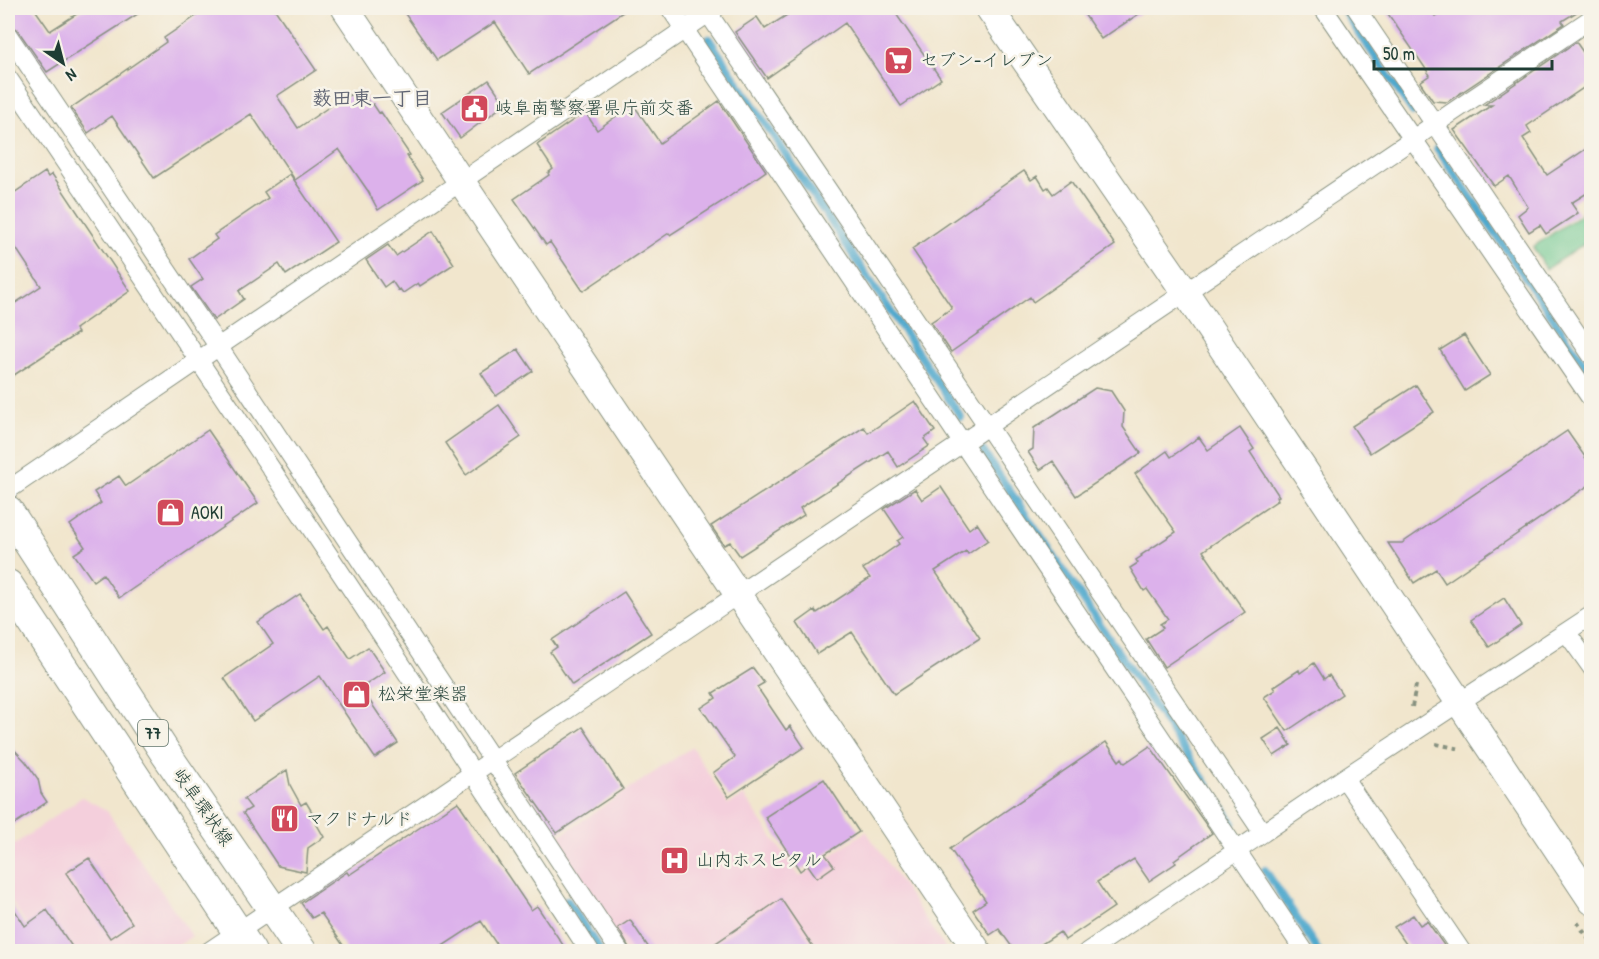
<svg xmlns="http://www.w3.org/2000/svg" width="1599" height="959" font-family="'Patrick Hand','Klee One',sans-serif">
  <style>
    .built { fill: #f4cfdc }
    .green { fill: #6ec890; stroke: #468262; stroke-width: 1.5 }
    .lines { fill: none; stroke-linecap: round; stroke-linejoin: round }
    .stream { stroke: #4fa9cd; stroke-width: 8 }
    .building { fill: #dcb1eb }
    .street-casing { stroke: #889280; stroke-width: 20 }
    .secondary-casing { stroke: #889280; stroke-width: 29 }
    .primary-casing { stroke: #889280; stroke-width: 32 }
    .path { stroke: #889280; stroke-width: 4; stroke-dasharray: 4.5 4.5; stroke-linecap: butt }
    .street { stroke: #fff; stroke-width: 18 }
    .secondary { stroke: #fff; stroke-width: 27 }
    .primary { stroke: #fff; stroke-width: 30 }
    .labels { text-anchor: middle; stroke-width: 5; stroke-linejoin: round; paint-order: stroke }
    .shield { fill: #f7f3e8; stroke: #60746a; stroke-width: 1.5 }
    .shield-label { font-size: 16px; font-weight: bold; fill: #1f3d34 }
    .poi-label { font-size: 18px; fill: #1f3d34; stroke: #f7f3e8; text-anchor: start }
    .street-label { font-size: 18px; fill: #1f3d34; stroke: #f7f3e8 }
    .neighbourhood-label { font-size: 20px; font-weight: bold; fill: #616674; stroke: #f7f3e8 }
  </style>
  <rect width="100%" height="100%" fill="#f7f3e8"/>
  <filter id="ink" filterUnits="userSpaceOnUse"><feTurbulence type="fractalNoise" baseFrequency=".0167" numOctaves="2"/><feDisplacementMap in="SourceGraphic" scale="12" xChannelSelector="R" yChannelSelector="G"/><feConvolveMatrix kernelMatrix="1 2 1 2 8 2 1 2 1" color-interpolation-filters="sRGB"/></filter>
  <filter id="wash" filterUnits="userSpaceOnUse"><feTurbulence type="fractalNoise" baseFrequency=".008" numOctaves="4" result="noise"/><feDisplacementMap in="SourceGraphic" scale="24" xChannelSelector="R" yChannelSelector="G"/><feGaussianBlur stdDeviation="1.35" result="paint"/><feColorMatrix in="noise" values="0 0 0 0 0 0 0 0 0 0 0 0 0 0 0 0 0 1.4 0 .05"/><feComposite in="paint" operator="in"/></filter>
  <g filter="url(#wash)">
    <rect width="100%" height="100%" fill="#f1e6cd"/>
    <!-- built -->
    <path class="built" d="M692,747l36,58 16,-9 56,81 66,-46 81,120h-322l-75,-109z
      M82,797l24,13 86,126 -22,15h-126l-36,-55v-47z"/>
    <!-- green -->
    <path class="green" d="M1591,207v32l-45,30 -13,-22z"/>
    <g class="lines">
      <!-- stream -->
      <path class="stream" d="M1342,8l71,104
        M709,39l252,378
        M1437,148l155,227
        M983,451l250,372
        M1265,870l54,82
        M567,900l34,52"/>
    </g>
    <g id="blocks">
      <!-- building -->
      <path class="building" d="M8,8h26l16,23 36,-23h61l-100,64 -30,-43 -9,-5z
        M208,8h66l42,62 -39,26 21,32 50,-34 1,2 11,-7 10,16 3,-1 6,9 2,-1 29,43 -3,1 16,24 -45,30 -10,-19 -29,-42 -44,31 -44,-66 -97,64 -42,-62 -24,17 -17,-25 95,-66 -2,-4 32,-22 -1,-2z
        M401,8h228l-100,66 -34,-52 -58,38z
        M798,8h94l49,71 -40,27 -56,-83 -78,55 -32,-46 22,-15 8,12z
        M1080,8h68l-47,31z
        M1384,8h45l6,8 13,-8h135l-21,13 2,3 -117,78 -14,-1 -13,-19 10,-7z
        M1576,42l16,23v17l-65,44 4,7 -8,5 24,37 45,-30v45l-21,13 7,10 -32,21 -6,-9 -11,7 -11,-17 10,-8 -19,-31 -15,10 -40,-56 38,-25h-8z
        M489,80l16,24 -45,34 -18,-26z
        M719,101l47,70 -43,30 -53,34 -1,-2 -86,58 -33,-49 -4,3 -32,-46 35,-24 -1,-2 5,-4 -16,-24 48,-33 12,18 36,-26 27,39z
        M1024,171l7,9 6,-4 8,13 3,-2 5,7 18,-13 44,64 -82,57 -3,-5 -79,55 -20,-30 21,-14 -40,-59z
        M45,172l3,5 4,-3 78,117 -55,38 3,4 -70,46v-71l33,-22 -33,-50v-39z
        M290,174l46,68 -50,33 -7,-11 -40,27 5,8 -30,21 -23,-33 12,-8 -14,-20 28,-20 -3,-4 54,-37 -4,-6z
        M433,231l21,33 -34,22 -2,-3 -15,10 -3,-4 -2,1 -6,-9 -8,6 -18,-27 22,-15 8,11z
        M1464,335l26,40 -25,16 -25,-41z
        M518,349l15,22 -37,25 -15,-23z
        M1416,385l18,27 -64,41 -18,-27z
        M1095,388l16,3 13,20 -1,16 18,26 -65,43 -23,-35 -13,9 -12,-18 5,-3 1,-21z
        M915,401l20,30 -11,8 5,7 -31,21 -10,-16 -88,57 4,7 -64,41 -10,-14 -6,3 -13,-19 153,-99 4,6z
        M499,405l22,32 -55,38 -21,-32z
        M1240,428l14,21 -4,3 29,44 -2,1 1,3 -75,51 42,61 -81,55 -18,-28 17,-11 -3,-4 8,-5 -21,-30 -3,2 -14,-23 8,-5 -2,-3 6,-4 -1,-1 35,-23 -41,-58 32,-23 4,6 28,-20 9,13z
        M208,430l50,73 -139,95 -16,-24 -10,7 -19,-27 11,-7 -15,-22 31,-22 -7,-11 25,-16 7,10z
        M1567,431l25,36v16l-147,100 -9,-14 -22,14 -26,-40h14z
        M941,487l28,42 8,-6 11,17 -20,14 -2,-3 -31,20 45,67 -86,56 -42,-62 -35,22 -20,-31 18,-13 2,3 53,-35 -7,-9 36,-25 -2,-3 6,-4 -19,-28 31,-20 7,11z
        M624,592l27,41 -79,52 -22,-33 7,-5 -5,-7z
        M300,594l24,35 4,-3 22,33 18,-12 17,25 -24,16 37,55 -23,15 -55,-82 -67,45 -29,-43 49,-34 -15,-22z
        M1504,598l17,27 -32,22 -18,-27z
        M1314,663l10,16 5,-4 13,19 -55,37 -23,-34 11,-7 -2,-3 26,-17 1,3z
        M753,668l11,15 -7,4 29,43 4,-4 14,21 -75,50 -16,-24 22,-16 -34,-49 15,-10 -3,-5z
        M583,727l40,62 -66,44 -42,-60z
        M1280,728l11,17 -17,11 -11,-17z
        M1106,742l13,19 3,-3 3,5 25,-17 62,87 -38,27 2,3 -27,18 -15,-22 -37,23 17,25 -49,33 -5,-8 -29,19h-16l-16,-22 -9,6 -17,-25 13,-9 -36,-52z
        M8,743l18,19 12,17 3,14 6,9 -39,26z
        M287,770l3,15 11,20 5,-3 12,20 -2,1 8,14 -16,11 -2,24 -28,-6 -35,-53 8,-5 -7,-9z
        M824,779l35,53 -34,22 9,12 -17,12 -9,-13 -8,6 -35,-54z
        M458,802l73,108 6,-4 30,45h-66l-20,-30 -46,30h-88l-26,-38 -9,5 -11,-15 46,-31 2,3z
        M89,858l43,65 -22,15 -44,-65z
        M781,899l35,52h-112z
        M8,900l17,26 22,-16 28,41h-67z
        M1413,915l7,10 7,-4 21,30h-37l-17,-24z
        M630,920l21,31h-20l-13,-23z"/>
    </g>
  </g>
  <g filter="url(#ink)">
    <use href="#blocks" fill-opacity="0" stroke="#889280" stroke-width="1.5"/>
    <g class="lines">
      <defs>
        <path id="street" d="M670,8l635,944
          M1323,8l269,392
          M1356,8l236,348
          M708,13l555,820
          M8,35l210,311 402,606
          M8,78c196,289 391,580 582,874
          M8,490l708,-482
          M1567,633l25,35
          M1344,778l118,174
          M208,952l1384,-934
          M1087,952l257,-174 248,-163"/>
        <path id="secondary" d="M345,8l633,944
          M989,8l196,284 407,609"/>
        <path id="primary" d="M8,511l158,243 136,198
          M8,585l243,367"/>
      </defs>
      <!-- street casing -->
      <use href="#street" class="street-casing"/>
      <!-- secondary casing -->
      <use href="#secondary" class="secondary-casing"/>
      <!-- primary casing -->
      <use href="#primary" class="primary-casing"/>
      <!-- path -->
      <path class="path" d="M1412,707l4,-22
        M1436,744l25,5
        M1577,922l15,22"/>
      <!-- street -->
      <use href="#street" class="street"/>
      <!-- secondary -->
      <use href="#secondary" class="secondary"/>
      <!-- primary -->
      <use href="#primary" class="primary"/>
    </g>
  </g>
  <!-- icons -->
  <defs>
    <symbol id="supermarket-square" viewBox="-11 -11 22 22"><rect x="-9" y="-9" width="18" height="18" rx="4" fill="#d1495b" stroke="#f7f3e8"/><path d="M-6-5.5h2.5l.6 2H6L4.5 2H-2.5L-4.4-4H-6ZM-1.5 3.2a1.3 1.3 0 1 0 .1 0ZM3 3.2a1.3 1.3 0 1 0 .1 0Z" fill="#fff"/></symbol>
    <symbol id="civic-square" viewBox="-11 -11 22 22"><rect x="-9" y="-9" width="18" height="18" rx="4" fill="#d1495b" stroke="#f7f3e8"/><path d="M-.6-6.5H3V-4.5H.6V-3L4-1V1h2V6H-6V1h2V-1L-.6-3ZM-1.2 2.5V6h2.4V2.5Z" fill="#fff"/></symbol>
    <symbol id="shop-square" viewBox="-11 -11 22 22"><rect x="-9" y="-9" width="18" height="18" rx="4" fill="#d1495b" stroke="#f7f3e8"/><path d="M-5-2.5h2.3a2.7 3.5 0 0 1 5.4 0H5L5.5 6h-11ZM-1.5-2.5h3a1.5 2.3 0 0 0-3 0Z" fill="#fff"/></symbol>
    <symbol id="restaurant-square" viewBox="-11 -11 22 22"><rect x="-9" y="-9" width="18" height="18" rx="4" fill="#d1495b" stroke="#f7f3e8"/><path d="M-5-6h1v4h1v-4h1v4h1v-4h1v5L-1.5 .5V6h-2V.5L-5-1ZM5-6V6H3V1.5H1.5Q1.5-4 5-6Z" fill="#fff"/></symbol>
    <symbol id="hospital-square" viewBox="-11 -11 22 22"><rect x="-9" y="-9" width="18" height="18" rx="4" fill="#d1495b" stroke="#f7f3e8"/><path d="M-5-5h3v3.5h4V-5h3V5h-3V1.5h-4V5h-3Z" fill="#fff"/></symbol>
  </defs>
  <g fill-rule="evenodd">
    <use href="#supermarket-square" x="882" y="44" width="33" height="33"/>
    <use href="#civic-square" x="458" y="92" width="33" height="33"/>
    <use href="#shop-square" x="154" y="496" width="33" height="33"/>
    <use href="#shop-square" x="340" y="678" width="33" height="33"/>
    <use href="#restaurant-square" x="268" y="802" width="33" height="33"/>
    <use href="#hospital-square" x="658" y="844" width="33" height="33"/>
  </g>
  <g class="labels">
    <!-- shield labels -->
    <rect class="shield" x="138" y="720" width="30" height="26" rx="4.5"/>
    <g class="shield-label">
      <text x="153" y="739">77</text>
    </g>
    <!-- poi labels -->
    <g class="poi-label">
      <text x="920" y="66">セブン-イレブン</text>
      <text x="495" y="114">岐阜南警察署県庁前交番</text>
      <text x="191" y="519">AOKI</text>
      <text x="378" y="700">松栄堂楽器</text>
      <text x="306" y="825">マクドナルド</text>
      <text x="696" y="866">山内ホスピタル</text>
    </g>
    <!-- street labels -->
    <g class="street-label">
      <text transform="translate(203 807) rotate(55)" y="6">岐阜環状線</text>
    </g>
    <!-- neighbourhood labels -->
    <g class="neighbourhood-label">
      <text x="372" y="105">薮田東一丁目</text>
    </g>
  </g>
  <!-- margin -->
  <rect width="1599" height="959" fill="none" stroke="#f7f3e8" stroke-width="30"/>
  <!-- north arrow -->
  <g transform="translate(63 63) rotate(145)" stroke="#f7f3e8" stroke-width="4.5" paint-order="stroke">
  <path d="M0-4.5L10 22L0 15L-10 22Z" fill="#1f3d34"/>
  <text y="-9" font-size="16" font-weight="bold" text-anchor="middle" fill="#1f3d34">N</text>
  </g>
  <!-- scale -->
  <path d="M1374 60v9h178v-9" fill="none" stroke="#1f3d34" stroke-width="3"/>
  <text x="1383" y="60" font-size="18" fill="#1f3d34" stroke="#f7f3e8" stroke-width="4.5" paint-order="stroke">50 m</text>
</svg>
